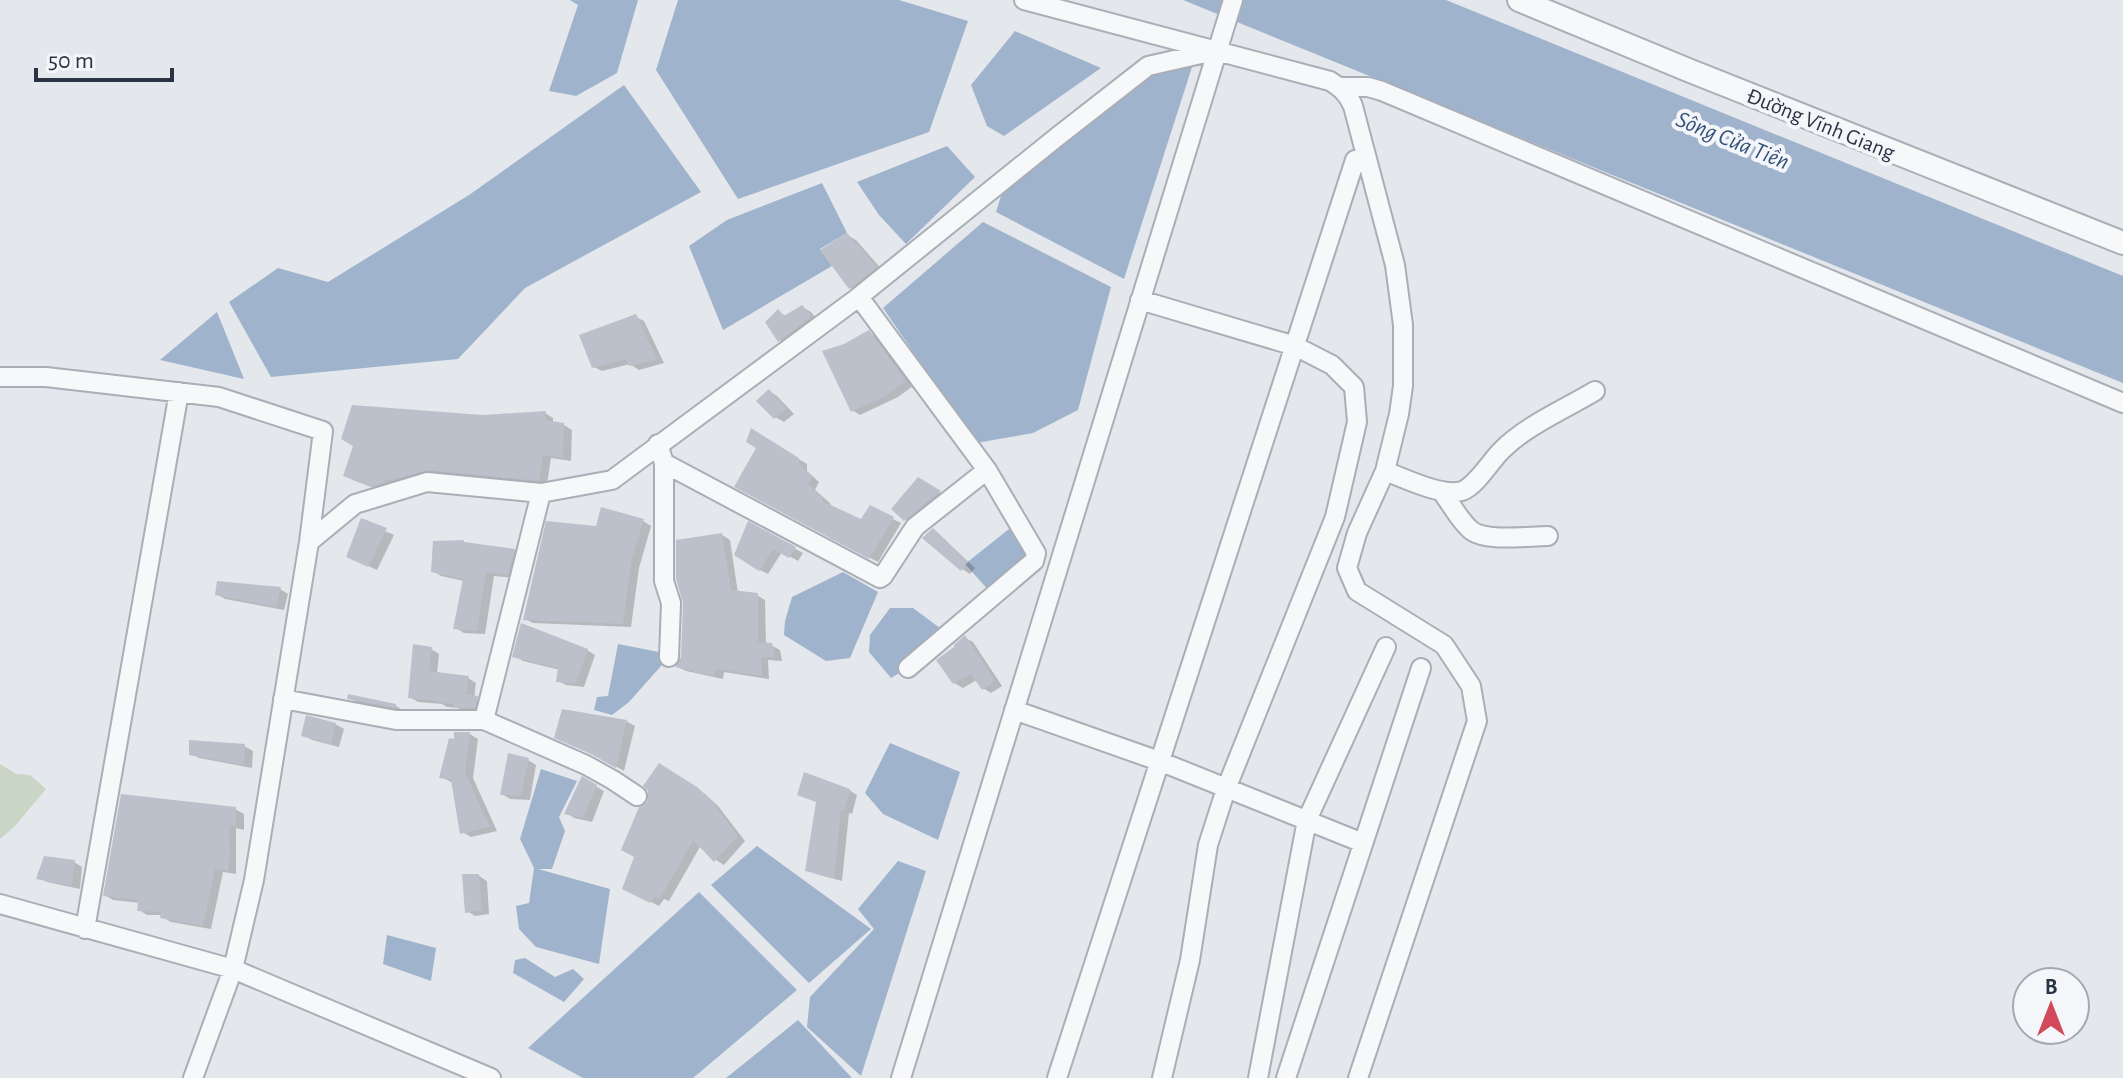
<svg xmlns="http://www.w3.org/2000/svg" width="2123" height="1078" font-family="'Alegreya Sans',sans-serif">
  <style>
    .green { fill: #c9d6c5 }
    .water { fill: #9fb4cc }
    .shadow { fill: #0003 }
    .building { fill: #bbc0ca }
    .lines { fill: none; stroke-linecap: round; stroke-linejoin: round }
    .minor-casing { stroke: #a9aeb7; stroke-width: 22 }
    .tertiary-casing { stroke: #a9aeb7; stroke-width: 26 }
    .minor { stroke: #f7f8fa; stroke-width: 18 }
    .tertiary { stroke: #f7f8fa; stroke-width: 22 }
    .labels { text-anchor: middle; stroke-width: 8; stroke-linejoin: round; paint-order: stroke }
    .street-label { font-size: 22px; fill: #2b3445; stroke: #f4f6f9 }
    .water-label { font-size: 24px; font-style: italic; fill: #34527a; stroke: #f4f6f9 }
  </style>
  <rect width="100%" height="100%" fill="#e4e7ec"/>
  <!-- green -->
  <path class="green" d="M0,764l16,10 14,1 16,14 -32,38 -14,12z"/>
  <!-- water -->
  <path class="water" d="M570,0h68l-21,73 -41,23 -27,-5 29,-86z
    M678,0h221l69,21 -39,111 -191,67 -82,-129z
    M1183,0h263l677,276v107z
    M1015,31l86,37 -97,68 -17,-10 -16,-41z
    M1193,64l-69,215 -128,-67 5,-16 98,-87 53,-37z
    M624,85l77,107 -176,96 -67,71 -187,18 -42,-75 49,-34 50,14 141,-87z
    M947,146l28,31 -69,67 -27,-29 -22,-33z
    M822,183l25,50 -27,16 12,17 -109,64 -34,-84 38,-26z
    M983,222l128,65 -33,123 -45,23 -57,10 -93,-135z
    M217,312l27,67 -84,-19z
    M1009,529l15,12 2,16 -35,36 -26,-29z
    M843,572l35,20 -28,66 -24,3 -42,-26 1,-14 7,-24z
    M890,608h23l35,26 -40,34 -17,10 -22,-26 1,-17z
    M618,644l51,10v3l-40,45 -17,13 -18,-5 3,-13 11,-1z
    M890,743l70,29 -22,68 -55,-26 -18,-21z
    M541,769l36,12 -18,36 6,14 -13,38h-14l72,20 -11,75 -63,-17 -17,-18 -3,-23 13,-3 5,-35 -14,-29z
    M757,846l114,83 -62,54 -98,-98z
    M898,861l28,10 -65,205 -54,-49 3,-30 64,-68 -16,-20z
    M699,892l98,98 -104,88h-110l-55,-30z
    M387,935l49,13 -5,33 -48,-17z
    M525,958l30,19 18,-8 11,10 -20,23 -51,-29 2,-13z
    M798,1020l54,58h-126z"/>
  <!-- shadow -->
  <path class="shadow" d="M847,235l9,5 28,32 -25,20 -9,-4z
    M802,307l9,5 8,10 -31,23 -8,-5 -2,-28 8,4z
    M636,317l8,4 20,42 -25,7 -9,-6 -28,7 -8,-4z
    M869,333l8,4 36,49 -15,11 -38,18 -8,-5 -7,-64z
    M769,391l8,5 17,18 -10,8 -9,-5z
    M545,413l8,5v5l11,2 8,5 -1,31 -20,-3 -4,26 -109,-10 -36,10 -6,-2 -4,5 -11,3 -28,-10 129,-63z
    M752,431l55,33v7l12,11 -4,8 16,14 -2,3 33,14 8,-13 31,15 -23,39 -141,-76 22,-39z
    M919,480l28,17 -33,27 -8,-4z
    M362,521l32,14 -17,35 -20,-9z
    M643,521l8,5 -12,42 -8,59 -98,-4 -8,-4 73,-91z
    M749,524l54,29 -5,8 -16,-9 -14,22 -8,-4z
    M933,531l8,5 34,32 -5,6 -8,-5z
    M722,535l8,5 8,53 19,2 8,5 1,45h5l9,5 2,11 -14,-1 1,19 -45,-7 -1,7 -37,-8 -8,-4z
    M514,550l8,5 -6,23 -22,-2 -9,58 -21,-1 -8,-5 8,-47 -23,-5 -8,-5z
    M280,589l8,5 -4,16 -59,-11 -8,-5z
    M965,638l8,4 29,44 -11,7 -8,-5 -6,-8 -14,8 -9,-5z
    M431,649l8,5 -2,20 31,4 8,5 -2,15 11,5 -2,9h-18l-7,-4 -11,-1 -5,-3 -24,-2 -8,-5z
    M587,650l8,5 -11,32 -18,-2 -8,-4 2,-11 -37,-9 -8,-5z
    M349,698l47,8 8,5 -47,-9z
    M626,721l9,5 -11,45 -23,-13z
    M335,724l9,5 -5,18 -27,-7 -8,-5z
    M470,734l8,5 -5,39 24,53 -26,6 -9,-5 -9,-49 -12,-6z
    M244,746l9,5 -1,17 -53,-10 -8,-5z
    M528,760l8,5 -6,35 -20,-1 -8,-5z
    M668,770l37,24 13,12 27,35 -21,24 -8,-5 -15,-15 -32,56 -5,-2 -5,7 -26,-13 4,-37 12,-53z
    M583,779l21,12 -12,31 -18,-4 -7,-5z
    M849,790l8,5 -5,19 -3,-1 -7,68 -26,-7 -8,-5 10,-67z
    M235,809l9,5v16l-8,-2v46l-13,-2 -12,57 -40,-7 -9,-5 1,-2h-16l-8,-5 1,-7 -27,-3 -8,-5z
    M74,862l8,5 -2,22 -33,-7 -8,-4z
    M479,876l8,5 2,33 -14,2 -8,-5z"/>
  <!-- building -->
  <path class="building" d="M847,233l30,34 -28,22 -29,-39z
    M802,305l10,11 -34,26 -13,-20 13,-13 6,7z
    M636,314l21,45 -28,7 -3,-7 -34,9 -13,-33z
    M869,330l37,51 -20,15 -35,16 -29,-61 22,-7z
    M769,389l18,20 -13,10 -18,-18z
    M352,405l130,10 64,-4 -1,9 19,3 -1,35 -20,-3 -4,26 -111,-11 -36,10 -5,-1 -4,4 -12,4 -28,-11 10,-30 -12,-7z
    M751,428l48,30v6l13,12 -4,8 16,14 -2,3 39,18 9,-14 24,12 -25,42 -135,-72 22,-39 -10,-6z
    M918,477l23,14 -37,30 -13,-12z
    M601,507l43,12 -13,43 -8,62 -100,-4 23,-99 50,5z
    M361,518l26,10 -19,39 -22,-10z
    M748,521l48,26 -7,11 -16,-9 -14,22 -25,-16z
    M933,528l35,34 -7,9 -39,-33z
    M722,533l9,57 27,3v49l14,1 3,14h-14l1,19 -46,-7 -2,7 -39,-9 6,-10 2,-54 -7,-24v-39z
    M464,540v2l51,7 -7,26 -22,-3 -9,59 -24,-2 10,-50 -32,-7 2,-31z
    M217,581l64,6 -5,20 -61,-12z
    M521,623l67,26 -12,34 -20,-1 2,-14 -46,-11z
    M965,635l30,46 -13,9 -11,-16 -18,10 -17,-24 18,-13v-2z
    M413,644l19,3 -3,24 40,5 -3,18 12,2 -3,12h-21v-4l-17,-1v-2l-29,-3z
    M348,694l48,10v4l-49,-9z
    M562,709l65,11 -11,48 -25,-14 -37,-16z
    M306,715l30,8 -5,21 -30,-8z
    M454,732h16l-5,40 25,55 -30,7 -9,-54 -12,-2 10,-40 5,1z
    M189,740l56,4 -1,21 -55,-10z
    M508,753l21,5 -8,38 -21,-1z
    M659,763l38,24 13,12 28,37 -24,26 -21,-22 -33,59 -5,-3 -5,7 -28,-14 12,-32 -13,-7 18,-43 8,-5 1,-11 -5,-5z
    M804,772l46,17 -6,22 -3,-1 -7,68 -29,-7 11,-69 -19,-7z
    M582,776l15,9 -14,33 -19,-4z
    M121,794l115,13v19l-7,-1 1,30 -2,16 -13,-2 -12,57 -43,-8 1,-6 -24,-1 1,-11 -35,-4z
    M44,856l31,4 -3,26 -36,-7z
    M462,874h17l3,36 -17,3z"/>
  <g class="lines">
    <defs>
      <path id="minor" d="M1024,0l306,81c11,7 18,13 23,25l42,159 8,60v61l-4,28 -14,57 -28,62 -10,35 10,23 87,54 27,41 6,35 -119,357
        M1341,87h27l14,4 741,312
        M859,297l128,173 49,83 -2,8 -126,107
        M1140,300l155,46 37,19 22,22 3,35 -22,95 -109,272 -18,56 -18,115 -28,118
        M0,377h46l173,20 104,34 -14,111 -55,338 -21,89 -40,109
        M658,444l6,19 216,115 3,-2 32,-49 72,-57
        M664,463v118l7,22 -2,54
        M1385,471c19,7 57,26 77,20 14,-5 28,-29 39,-40 24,-25 64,-42 94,-60
        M1441,491c10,12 19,31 31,40 15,11 57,5 76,5
        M309,542l46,-38 72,-22 114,11 71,-13 244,-181 201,-162 91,-71 66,-15
        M283,699l113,21h88l102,45 27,15 24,16
        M1014,710l145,51 204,82
        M484,720l57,-227
        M0,904l233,65 258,109
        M85,929l94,-537
        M901,1078l332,-1078
        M1057,1078l298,-918
        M1258,1078l49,-258 79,-173
        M1286,1078l135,-410"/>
      <path id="tertiary" d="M1519,0l169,70 435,173"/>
    </defs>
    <!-- minor casing -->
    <use href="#minor" class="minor-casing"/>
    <!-- tertiary casing -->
    <use href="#tertiary" class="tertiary-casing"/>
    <!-- minor -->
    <use href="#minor" class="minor"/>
    <!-- tertiary -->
    <use href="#tertiary" class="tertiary"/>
  </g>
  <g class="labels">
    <!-- street labels -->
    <g class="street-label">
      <text transform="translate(1821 123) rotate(22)" y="8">Đường Vĩnh Giang</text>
    </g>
    <!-- water labels -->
    <g class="water-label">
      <text transform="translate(1733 140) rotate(22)" y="8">Sông Cửa Tiền</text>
    </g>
  </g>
  <!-- north arrow -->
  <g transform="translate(2051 1006)"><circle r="38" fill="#f4f6f9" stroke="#a4a8b1" stroke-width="2"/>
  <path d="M0-6L14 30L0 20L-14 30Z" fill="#d1495b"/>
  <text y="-12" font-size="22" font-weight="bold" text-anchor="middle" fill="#2b3445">B</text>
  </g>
  <!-- scale -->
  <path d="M36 68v12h136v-12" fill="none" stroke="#2b3445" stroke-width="4"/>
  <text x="48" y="68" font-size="24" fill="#2b3445" stroke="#f4f6f9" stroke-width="6" paint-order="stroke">50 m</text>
</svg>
